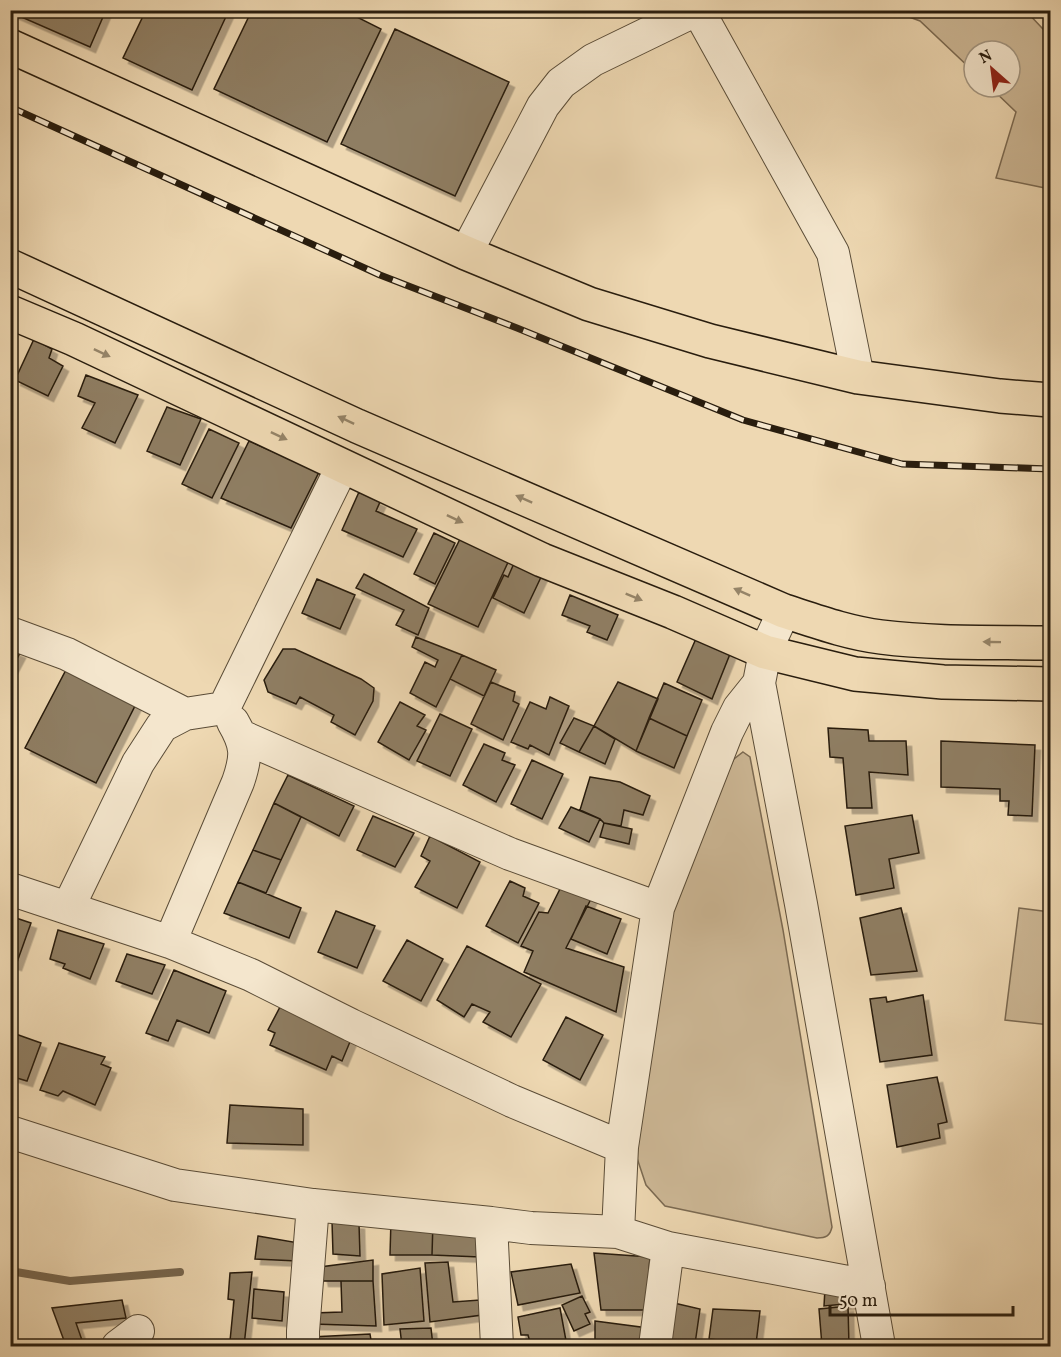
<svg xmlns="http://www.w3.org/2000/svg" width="1061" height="1357" font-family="Vollkorn,serif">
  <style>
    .green { fill: #cdb896; stroke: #7b6a52; stroke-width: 1.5 }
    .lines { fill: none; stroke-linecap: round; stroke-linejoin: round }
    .stream { stroke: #77674f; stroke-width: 8 }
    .building { fill: #8f7e63; stroke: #291d0e; stroke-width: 1.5; filter: url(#shadow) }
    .minor-casing { stroke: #5a4c37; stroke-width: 34 }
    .major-casing { stroke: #291d0e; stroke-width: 36 }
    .minor { stroke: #f4e6cd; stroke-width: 32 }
    .major { stroke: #eed8b2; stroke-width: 33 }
    .rail-casing { stroke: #291d0e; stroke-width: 7 }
    .rail { stroke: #f4e6cd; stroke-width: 4.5; stroke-dasharray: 14; stroke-linecap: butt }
    .oneway { fill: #958468 }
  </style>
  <defs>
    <filter id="shadow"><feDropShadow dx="5.5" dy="5.5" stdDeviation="0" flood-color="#0004"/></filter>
  </defs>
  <rect width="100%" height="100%" fill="#eed8b2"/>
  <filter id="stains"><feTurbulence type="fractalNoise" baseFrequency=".00333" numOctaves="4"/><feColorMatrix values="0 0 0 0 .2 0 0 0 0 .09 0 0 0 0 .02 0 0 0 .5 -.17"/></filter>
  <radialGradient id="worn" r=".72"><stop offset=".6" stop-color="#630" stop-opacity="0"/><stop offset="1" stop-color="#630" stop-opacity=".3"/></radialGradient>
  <!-- green -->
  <path class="green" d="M893,11h133l17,18 7,2v158l-54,-11 20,-66 -26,-25h20v-36h-36v21l-54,-51z
    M743,752l7,5 33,173 49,297c-2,9 -6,11 -15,11l-152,-32 -19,-21 -13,-39 38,-227 12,-48 28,-69 23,-43z
    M1019,908l31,4v113l-45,-5z"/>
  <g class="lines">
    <!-- stream -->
    <path class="stream" d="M10,1271l60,10 110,-9"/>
  </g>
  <!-- building -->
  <path class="building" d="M10,10h96l-16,37 -80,-35z
    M146,10h83l-37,80 -69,-32z
    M252,10h91l38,19 -54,113 -113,-53z
    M395,29l114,53 -54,114 -114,-52z
    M34,339l18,10 -3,9 14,8 -15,30 -33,-16z
    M86,375l52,20 -23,48 -33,-15 13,-25 -17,-7z
    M167,407l34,12 -21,46 -33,-14z
    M209,429l30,14 -27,55 -30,-14z
    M249,441l70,31 -28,56 -70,-30z
    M359,492l21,10 -4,9 41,18 -14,28 -61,-27z
    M434,533l21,10 -20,41 -21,-10z
    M461,537l49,21 -32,69 -50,-23z
    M515,561l28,12 -19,40 -31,-15 11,-23 4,2z
    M364,574l65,34 -11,27 -22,-10 8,-15 -48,-22z
    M317,579l38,16 -15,34 -38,-16z
    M570,595l48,20 -11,25 -20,-8 3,-6 -28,-11z
    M698,634l32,20 -18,45 -35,-17z
    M416,637l46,18 -26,52 -26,-14 15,-31 10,5 3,-7 -26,-13z
    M10,649l10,4 -10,19z
    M283,649h12l66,30 13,9 -1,13 -18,34 -24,-13 3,-7 -34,-18 -4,7 -28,-12 -4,-12z
    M462,655l34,15 -12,26 -34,-17z
    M67,668l71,32 -42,83 -71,-35z
    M491,682l24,10 -2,9 6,3 -16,36 -32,-16z
    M618,682l40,17 -22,52 -42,-25z
    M664,683l38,17 -15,36 -38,-18z
    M550,697l19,9 -20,49 -19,-10 -2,4 -17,-7 19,-40 16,7z
    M400,702l25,13 -8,11 9,4 -17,30 -31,-18z
    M440,714l32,15 -22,47 -33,-15z
    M574,718l20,8 -15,26 -19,-9z
    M649,718l38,18 -13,32 -38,-17z
    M594,726l21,13 -10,25 -26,-12z
    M828,728l40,2 1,11h37l2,34 -39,-3 3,36h-25l-4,-50 -13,-1z
    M941,741l94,4 -3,71 -24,-1 1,-14h-9v-12l-59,-2z
    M484,744l21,9 -3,7 13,5 -19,37 -33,-17z
    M532,760l31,14 -21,45 -31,-15z
    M288,775l66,31 -15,30 -65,-33z
    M590,777l30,5 30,14 -7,19 -19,-5 -3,16 -17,-3 -4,-4 -20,-9z
    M274,803l27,14 -20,43 -28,-10z
    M571,807l29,12 -11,23 -30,-14z
    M912,815l7,38 -30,6 5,29 -38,7 -11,-69z
    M373,816l41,17 -19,34 -38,-17z
    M604,823l28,6 -3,15 -29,-7z
    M430,836l50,26 -23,46 -42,-21 15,-26 -9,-5z
    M253,850l28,10 -15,33 -28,-11z
    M510,881l15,7 -2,8 16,7 -21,40 -32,-17z
    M238,882l63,26 -12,30 -65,-25z
    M562,885l30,12 -26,51 58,19 -8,45 -92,-40 9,-21 -12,-5 18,-34 9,1z
    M586,906l35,13 -14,35 -36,-15z
    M901,908l16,63 -46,4 -11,-57z
    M336,911l39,15 -18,42 -39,-16z
    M10,916l21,7 -15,42 -6,-2z
    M58,930l46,14 -14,35 -27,-11 2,-4 -15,-5z
    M407,940l36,19 -22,42 -38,-20z
    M467,946l74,38 -30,53 -28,-15 7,-10 -18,-8 -8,13 -27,-17z
    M127,954l38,11 -13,29 -36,-13z
    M174,970l52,21 -17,42 -32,-13 -9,21 -22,-8z
    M923,995l9,60 -52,7 -10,-63 16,-2 1,5z
    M280,1007l72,30 -10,24 -10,-5 -6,14 -56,-25 5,-12 -7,-3z
    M566,1017l37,18 -23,45 -37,-20z
    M10,1032l31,11 -14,38 -17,-5z
    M59,1043l46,14 -4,7 10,4 -16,37 -32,-14 -5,5 -18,-6z
    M937,1077l10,45 -9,2 2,14 -43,9 -10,-62z
    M230,1105l73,4v36l-76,-2z
    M391,1220l42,1 -1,34h-42z
    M332,1221l27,3 1,32 -27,-2z
    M433,1221l46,3 1,33 -48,-2z
    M258,1236l41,7 -2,18 -42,-2z
    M594,1253l56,4 -4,53h-45z
    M373,1260v21h-50l-3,-14z
    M448,1262l5,40 27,-2 2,15 -52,7 -5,-59z
    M571,1264l9,29 -62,12 -7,-33z
    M420,1268l4,53 -40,4 -2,-51z
    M252,1272l-8,74h-21v-5h7l4,-41 -6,-1 2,-26z
    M341,1281h32l3,45 -63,-2v-11l29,-1z
    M853,1286l2,17 -31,3 1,-17z
    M254,1289l30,3 -2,29 -30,-3z
    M582,1296l8,16 -5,2 5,10 -16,7 -12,-26z
    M122,1300l4,18 -50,5 8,23h-18l-14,-38z
    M674,1303l26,6 -5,35 -29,-5z
    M848,1306l1,40h-27l-3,-37z
    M560,1308l7,38h-36l-3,-11h-7l-3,-18z
    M713,1309l47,2 -4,33 -47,-5z
    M595,1321l53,7 -2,18h-51z
    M431,1328l2,18h-31l-2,-17z
    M370,1334l2,12h-61v-9z
    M473,1342v4h-36z"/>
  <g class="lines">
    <defs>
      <path id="minor" d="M698,10l135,243 25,124
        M466,253l77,-147 18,-23 32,-23 103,-50
        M784,611l-19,41 -6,31 42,221 78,442
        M10,633l57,21 118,60
        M224,708l118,-241
        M241,736l269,118 148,54
        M10,889l160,53 81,33 100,50 161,76 110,46
        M68,908l70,-145 24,-37 23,-12 39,-6
        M170,942l68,-160c9,-26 9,-36 -5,-60
        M10,1132l165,53 138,20 178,18 40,5 87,4 50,16 201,38
        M491,1223l6,123
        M618,1232l4,-85 36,-239 69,-176 12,-24 20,-25
        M118,1346l20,-15
        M303,1346v-15l10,-126
        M655,1346l13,-98"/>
      <path id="major" d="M10,46l456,207 123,51 121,37 148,36 142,19 50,4
        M10,266l347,160 427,185c31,10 64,22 97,26 56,7 113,5 169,6
        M10,312l64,27 468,221 131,52 92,40 90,22 88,8 107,2"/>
    </defs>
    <!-- minor casing -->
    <use href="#minor" class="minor-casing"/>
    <!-- major casing -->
    <use href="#major" class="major-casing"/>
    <!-- minor -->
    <use href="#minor" class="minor"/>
    <!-- major -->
    <use href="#major" class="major"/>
    <defs>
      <path id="rail" d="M10,107l370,168 137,53 226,92 159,44 148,5"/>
    </defs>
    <!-- rail casing -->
    <use href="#rail" class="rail-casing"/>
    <!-- rail -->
    <use href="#rail" class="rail"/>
  </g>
  <!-- one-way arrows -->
  <defs><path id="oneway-solid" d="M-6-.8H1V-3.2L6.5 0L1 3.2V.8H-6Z" transform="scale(1.5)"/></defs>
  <g class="oneway">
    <use href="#oneway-solid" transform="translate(102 353) rotate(25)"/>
    <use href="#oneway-solid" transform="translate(346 420) rotate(-155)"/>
    <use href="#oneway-solid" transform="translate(279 436) rotate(25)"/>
    <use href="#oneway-solid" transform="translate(524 499) rotate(-156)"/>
    <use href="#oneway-solid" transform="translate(455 519) rotate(25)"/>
    <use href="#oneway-solid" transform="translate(742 592) rotate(-156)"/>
    <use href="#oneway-solid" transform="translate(634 597) rotate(22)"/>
    <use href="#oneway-solid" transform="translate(992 642) rotate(-179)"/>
  </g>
  <!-- margin -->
  <rect width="1061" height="1357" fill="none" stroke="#eed8b2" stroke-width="36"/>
  <rect x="12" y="12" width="1037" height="1333" fill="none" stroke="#291d0e" stroke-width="3"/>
  <rect x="18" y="18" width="1025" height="1321" fill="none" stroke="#291d0e" stroke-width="1.5"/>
  <!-- north arrow -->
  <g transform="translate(992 69) rotate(332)"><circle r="28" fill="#f4e6cd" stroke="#a39681" stroke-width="1.5"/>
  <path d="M0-4.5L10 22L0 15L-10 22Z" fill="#8f2418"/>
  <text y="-9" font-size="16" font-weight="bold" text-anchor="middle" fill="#291d0e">N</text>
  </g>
  <!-- scale -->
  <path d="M830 1306v9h183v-9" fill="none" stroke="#291d0e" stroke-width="3"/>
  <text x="839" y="1306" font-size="18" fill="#291d0e" stroke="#f4e6cd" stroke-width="4.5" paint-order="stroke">50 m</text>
  <rect width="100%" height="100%" filter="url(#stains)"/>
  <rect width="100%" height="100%" fill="url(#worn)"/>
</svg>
